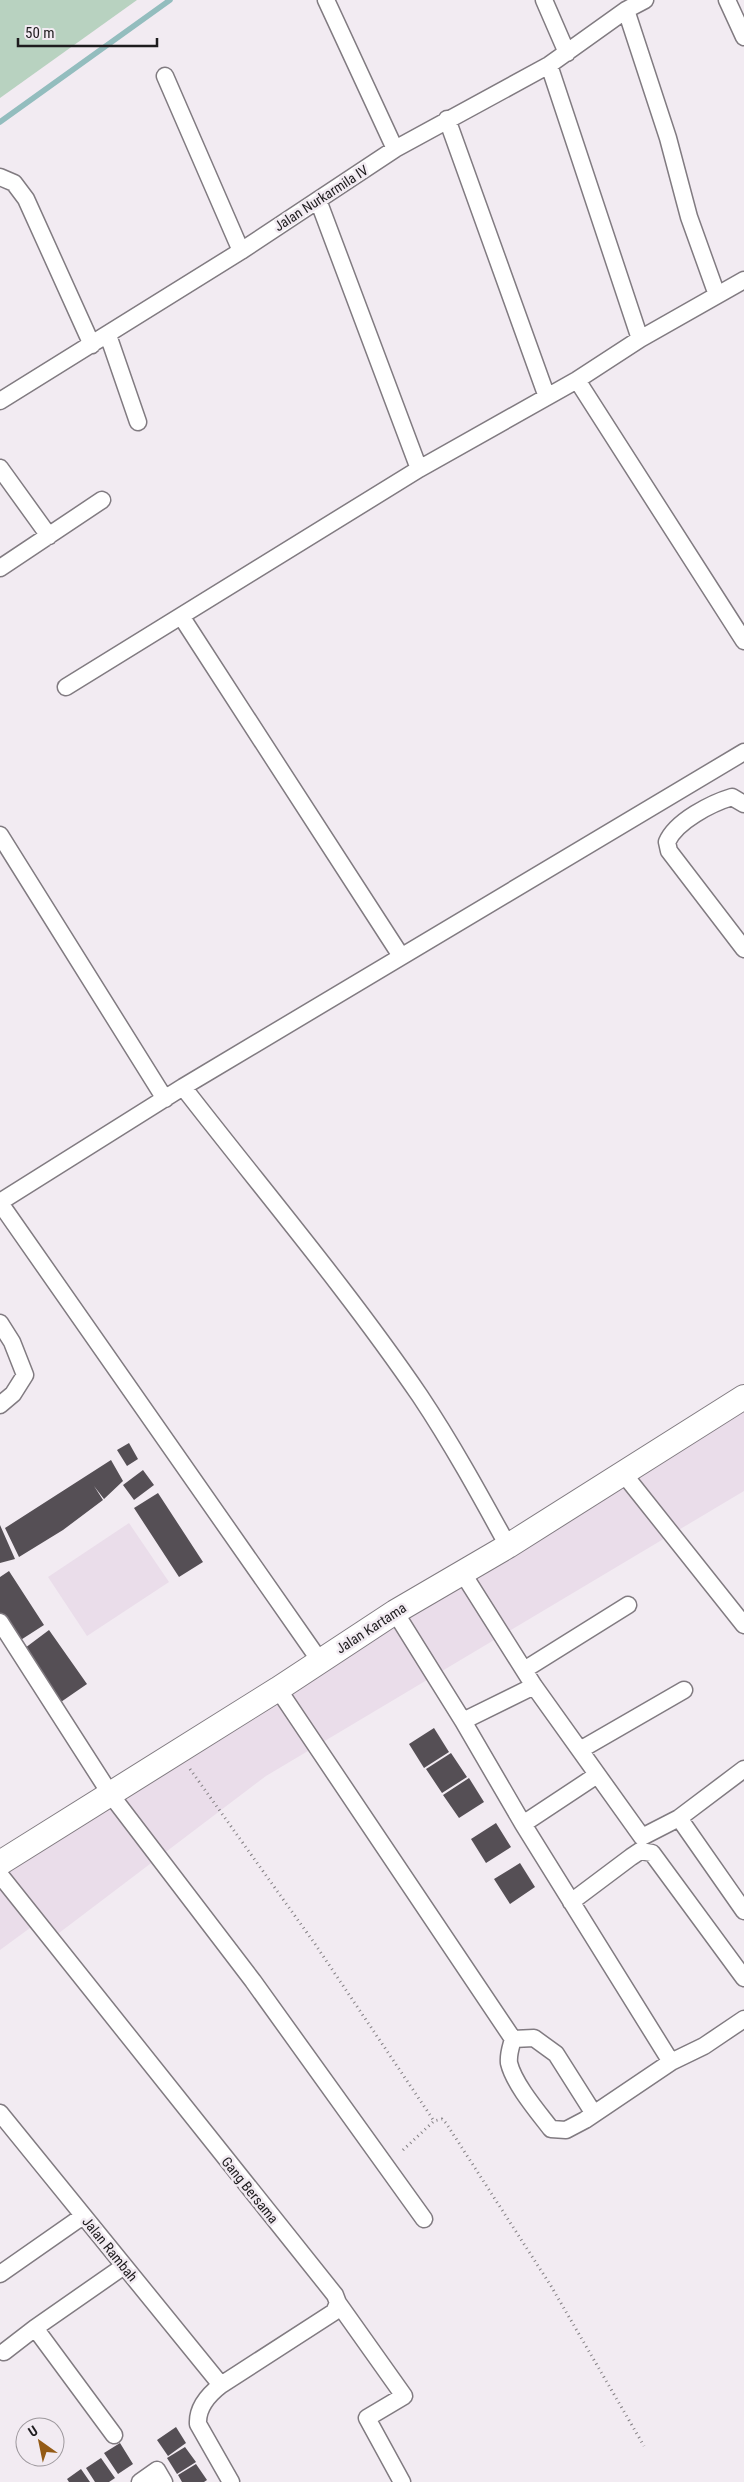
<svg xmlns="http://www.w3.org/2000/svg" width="744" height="2482" font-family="'Roboto Condensed',sans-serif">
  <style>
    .built { fill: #eaddea }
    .green { fill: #b8d2c0 }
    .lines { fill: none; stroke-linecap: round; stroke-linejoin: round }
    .stream { stroke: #93bdbe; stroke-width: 5.5 }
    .building { fill: #554f55 }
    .street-casing { stroke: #817b81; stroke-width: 19 }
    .secondary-casing { stroke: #817b81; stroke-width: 26 }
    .path { stroke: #848084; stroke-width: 3; stroke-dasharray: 1 4; stroke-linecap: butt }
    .street { stroke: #fff; stroke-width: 16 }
    .secondary { stroke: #fff; stroke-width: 24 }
    .labels { text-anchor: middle; stroke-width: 5; stroke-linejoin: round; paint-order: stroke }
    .street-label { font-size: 14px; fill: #1e1c1e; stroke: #f2ebf2 }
  </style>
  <rect width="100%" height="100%" fill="#f2ebf2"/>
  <!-- built -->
  <path class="built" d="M744,1405v86l-478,285 -207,157 -29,-5 -30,22v-75z
    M129,1523l40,59 -82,54 -39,-59z"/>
  <!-- green -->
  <path class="green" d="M0,0h137l-137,98z"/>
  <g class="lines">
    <!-- stream -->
    <path class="stream" d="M0,122l170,-122"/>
  </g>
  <!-- building -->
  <path class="building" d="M129,1443l9,16 -11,7 -10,-16z
    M111,1460l12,21 -19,18 -10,-13 9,14 -40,30 -44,27 -14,-29z
    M143,1470l11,15 -20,15 -11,-15z
    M158,1493l45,69 -24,15 -45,-69z
    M0,1525l15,34 -15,4z
    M9,1571l35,54 -28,18 -16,-24v-42z
    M49,1630l38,54 -29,20 -37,-53z
    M434,1728l15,24 -25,16 -15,-24z
    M451,1753l16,24 -25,16 -16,-24z
    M469,1778l15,24 -25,16 -16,-23z
    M496,1823l15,24 -25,16 -15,-24z
    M520,1863l15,24 -25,17 -16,-25z
    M176,2427l10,16 -18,13 -11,-16z
    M120,2443l13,21 -15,10 -14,-21z
    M185,2447l11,15 -19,12 -10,-16z
    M101,2458l14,20 -6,4h-14l-9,-14z
    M196,2464l11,16 -3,2h-22l-4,-7z
    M81,2469l9,13h-21l-2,-3z"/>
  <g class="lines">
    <defs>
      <path id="street" d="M326,0l69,149
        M544,0l23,53
        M727,0l17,37
        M626,10l42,128 21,79 28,78
        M549,65l91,274
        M165,76l76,175
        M447,119l100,278
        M0,177l14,6 12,16 66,146
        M318,200l101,269
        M108,335l30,87
        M577,380l167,261
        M0,401l241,-150 154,-102 154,-84 77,-55 19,-10
        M0,468l49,68
        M0,568l102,-68
        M181,616l220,340
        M66,687l353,-218 158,-89 63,-41 104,-59
        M744,804l-12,-7c-20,6 -56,24 -65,45l2,9 75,98
        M0,835l165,264
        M183,1087c79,102 164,202 237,309 32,48 60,99 88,150
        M0,1202l183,-115 561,-335
        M0,1203l320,458
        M0,1323l12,19 13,33 -12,19 -13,11
        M623,1473l121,152
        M462,1572l72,114 108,151 37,-19 65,-49
        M395,1612l68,109
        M0,1622l111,173 142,186 171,238
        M524,1670l104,-65
        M534,1686l-71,35 60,103 148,238 33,-16 40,-27
        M278,1689l235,350
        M580,1750l104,-60
        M679,1818l65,93
        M523,1824l74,-49
        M0,1875l335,420 3,8 -4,9 -113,73c-13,10 -24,22 -23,39l33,58
        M571,1902l60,-45 9,-6 12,2 92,125
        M513,2039c-2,8 -5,15 -4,24 5,21 29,49 42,66l15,1 19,-10 86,-58
        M513,2039l21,-1 22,16 38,60
        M0,2113l221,272
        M0,2274l83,-58
        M338,2303l66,93 -37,22 35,64
        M4,2352l31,-24
        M114,2435l-79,-107 89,-62
        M140,2482l17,-12 7,12"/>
      <path id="secondary" d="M0,1863l278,-174 117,-77 113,-66 236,-149"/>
    </defs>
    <!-- street casing -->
    <use href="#street" class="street-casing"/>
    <!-- secondary casing -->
    <use href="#secondary" class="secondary-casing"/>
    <!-- path -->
    <path class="path" d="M190,1769l125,175 119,177
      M403,2150l31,-29 8,-2 4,4 105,163 93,160"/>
    <!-- street -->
    <use href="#street" class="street"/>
    <!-- secondary -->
    <use href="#secondary" class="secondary"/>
  </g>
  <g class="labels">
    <!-- street labels -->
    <g class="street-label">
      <text transform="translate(321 198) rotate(-33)" y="5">Jalan Nurkarmila IV</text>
      <text transform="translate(371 1628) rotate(-33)" y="5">Jalan Kartama</text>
      <text transform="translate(250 2190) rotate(51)" y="5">Gang Bersama</text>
      <text transform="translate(110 2249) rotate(51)" y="5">Jalan Rambah</text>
    </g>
  </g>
  <!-- north arrow -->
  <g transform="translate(40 2442) rotate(327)"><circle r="24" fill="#f2ebf2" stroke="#9d989d"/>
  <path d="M0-4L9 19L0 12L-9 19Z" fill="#945b16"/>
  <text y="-8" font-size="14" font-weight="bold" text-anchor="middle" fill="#1e1c1e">U</text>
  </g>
  <!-- scale -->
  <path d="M18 38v8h139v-8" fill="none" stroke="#1e1c1e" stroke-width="2.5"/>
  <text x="25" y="38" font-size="15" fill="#1e1c1e" stroke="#f2ebf2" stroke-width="4" paint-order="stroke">50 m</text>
</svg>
